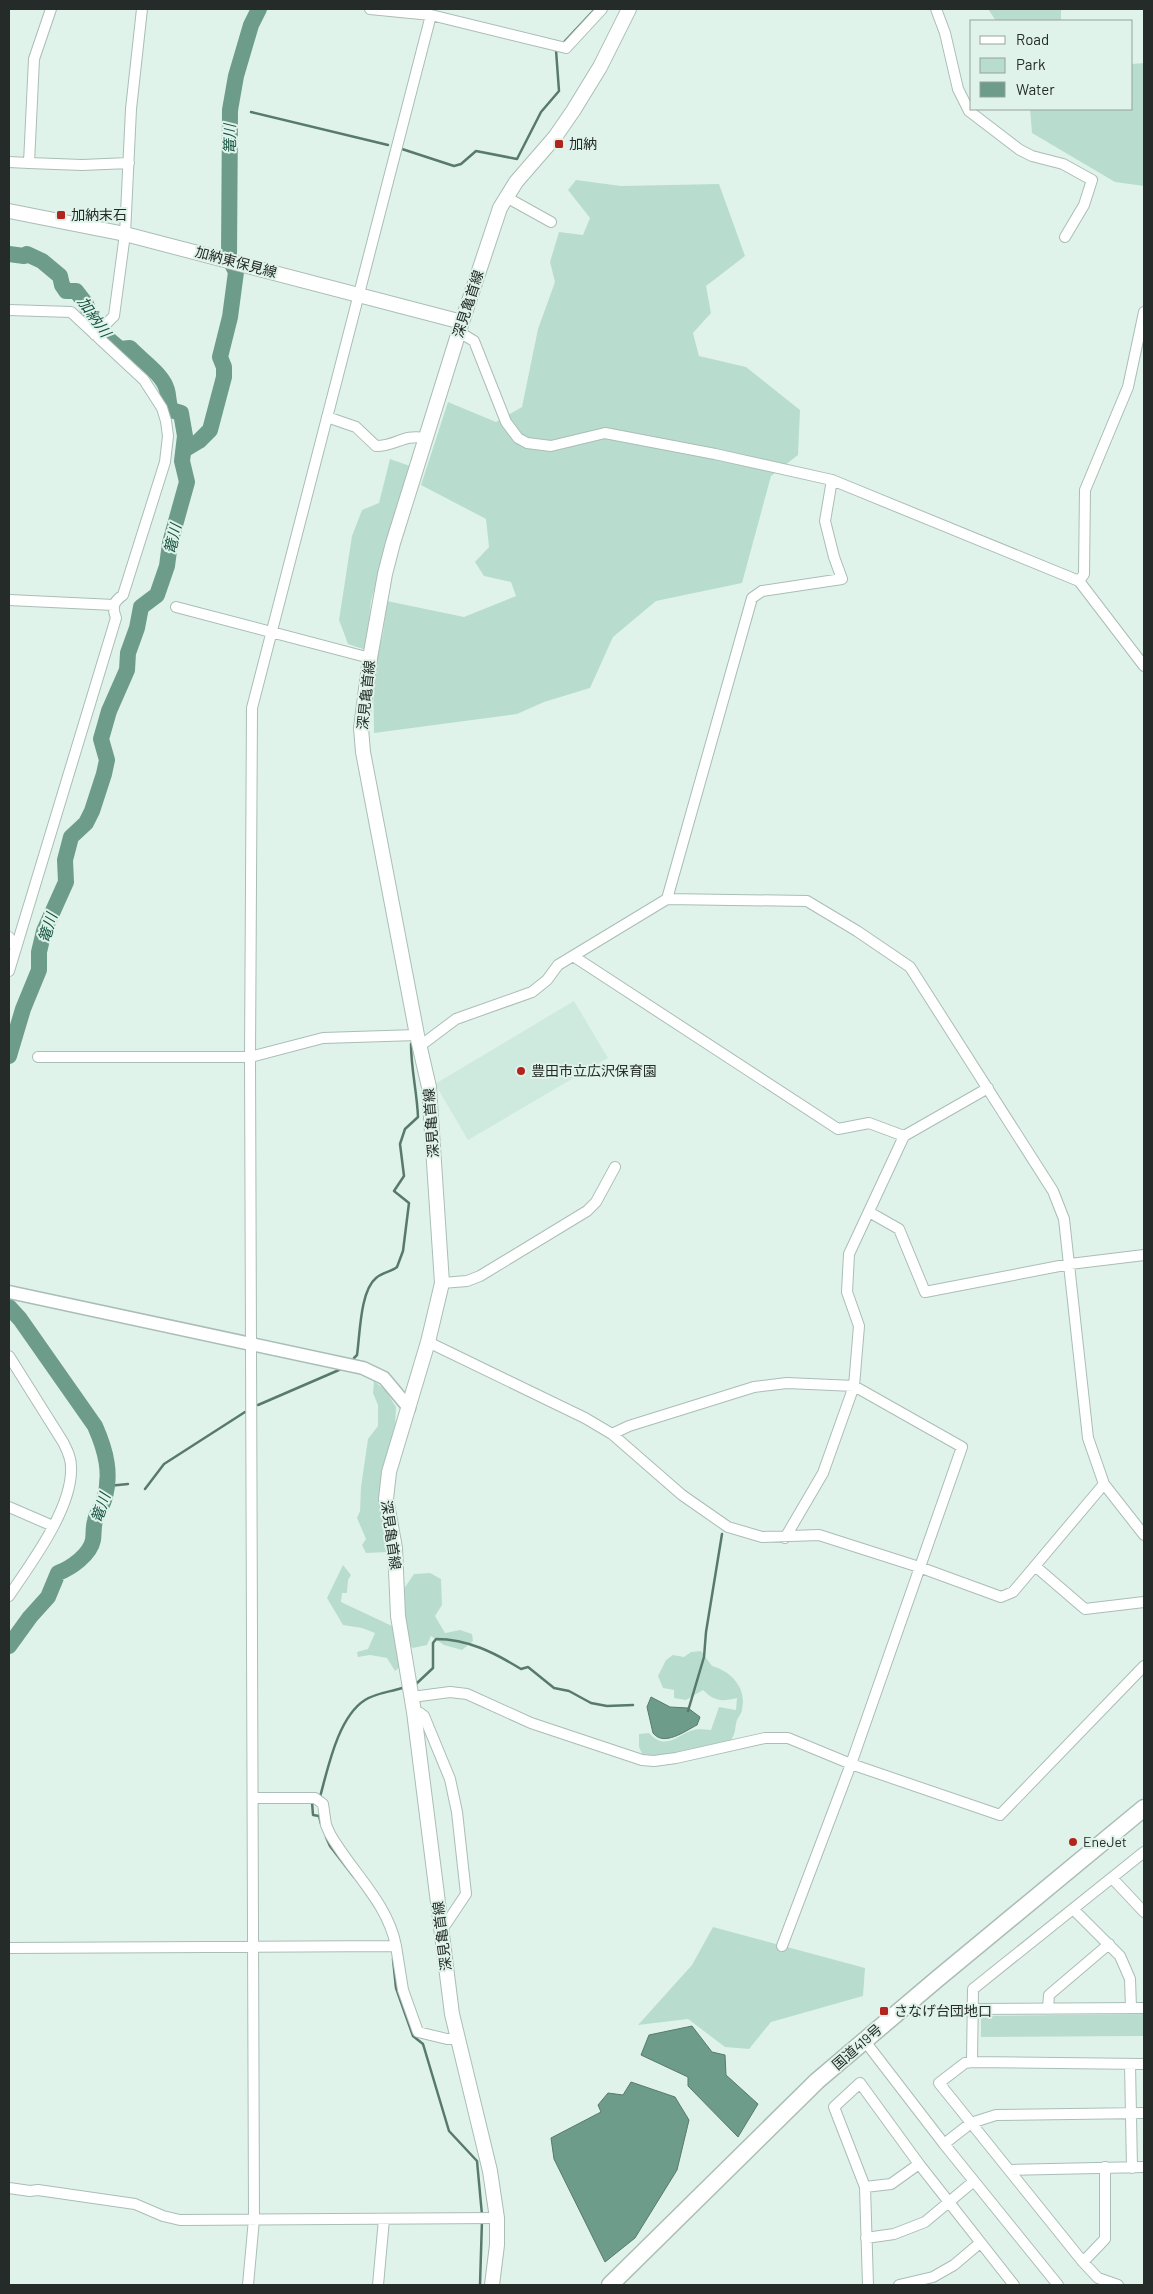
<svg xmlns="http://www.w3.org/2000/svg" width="1153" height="2294" font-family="Barlow,'Noto Sans JP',sans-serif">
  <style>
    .built { fill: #ceeadf }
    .green { fill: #b8ddce }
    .water { fill: #6d9c8b; stroke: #577a6d }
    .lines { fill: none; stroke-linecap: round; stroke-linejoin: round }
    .stream { stroke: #577a6d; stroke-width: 2.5 }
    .river { stroke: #6d9c8b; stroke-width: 16 }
    .minor-casing { stroke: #aabdb6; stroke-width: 12 }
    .tertiary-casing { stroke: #aabdb6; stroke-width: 15 }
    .secondary-casing { stroke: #aabdb6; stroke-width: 16 }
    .trunk-casing { stroke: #aabdb6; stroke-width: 19 }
    .minor { stroke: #fff; stroke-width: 10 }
    .tertiary { stroke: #fff; stroke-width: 12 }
    .secondary { stroke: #fff; stroke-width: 14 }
    .trunk { stroke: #fff; stroke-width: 16 }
    .poi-dot { fill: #b3241c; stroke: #e0f3eb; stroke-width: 2 }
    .labels { text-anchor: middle; stroke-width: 4; stroke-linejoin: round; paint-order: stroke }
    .poi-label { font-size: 14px; fill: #242b28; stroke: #e0f3eb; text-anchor: start }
    .street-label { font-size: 14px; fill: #242b28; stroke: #e0f3eb }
    .water-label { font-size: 15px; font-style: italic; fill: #165543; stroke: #e0f3eb }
  </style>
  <rect width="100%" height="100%" fill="#e0f3eb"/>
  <!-- built -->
  <path class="built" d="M574,1001l34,57 -140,82 -33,-56z"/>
  <!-- green -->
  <path class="green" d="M988,9h73v12h-65z
    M1144,63v123l-29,-4 -83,-49 -2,-24h102v-45z
    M576,180l45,6 98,-2 26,72 -39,30 5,27 -18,20 6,23 47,11 54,43 -2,45 -27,21 -29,107 -86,18 -43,36 -23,51 -46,14 -27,12 -143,19 -1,-60 10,-40 4,-32 77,16 52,-21 -5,-14 -27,-6 -9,-14 14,-15 -3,-28 -65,-34 27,-83 48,20 26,-15 16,-78 17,-47 -5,-20 9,-30 24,3 7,-17 -22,-28z
    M390,459l20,7 -39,135 -5,49 -18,-6 -9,-24 13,-84 10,-26 17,-7z
    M374,1381l12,10 10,16 -7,145 -23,1 -4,-8 4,-6 -9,-21 3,-7 1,-24 7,-48 10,-13v-21l-5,-12z
    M343,1565l8,10 -3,5 -1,13h-5l-1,9 51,24h10l-1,-33 13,-19 16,-1 11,6 1,26 -7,11 10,17 15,-3 12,4 1,7 -11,9 -18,-5 -13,-9 -4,9 -14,3 -6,-5 -11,1 4,23 -5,4 -8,-13 -17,-3 -12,2 -1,-5 11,-3 7,-16 -13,-5 -19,-3 -16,-27z
    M701,1651l11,15c19,5 35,22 30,43 0,4 -3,7 -5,11 -3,10 0,11 -7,22l-59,14h-28l-4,-9v-13l10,-1c19,21 31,-3 50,-4 4,0 8,1 12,1l8,-23 17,3 1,-12c-16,4 -23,3 -34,-8l-17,10 -12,-2v-8l-11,-2 -5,-12 8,-16 7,-5 11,2 7,-5z
    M713,1927l152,41 -2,28 -92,26 -22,27 -24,-2 -37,-28 -50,6 54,-60z
    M1144,2014v22l-163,1v-21z"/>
  <!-- water -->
  <path class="water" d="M651,1697l19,10 18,1 12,9 -3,8c-12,6 -33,22 -44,8l-6,-26z
    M692,2026l20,26 13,3 1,20 32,29 -20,33 -50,-51v-9l-47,-22 8,-20z
    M631,2082l44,15 14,23 -12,50 -42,68 -30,24 -51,-103 -3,-21 50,-26 -3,-7 10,-12 15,2z"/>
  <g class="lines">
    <!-- stream -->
    <path class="stream" d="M564,42l31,-33
      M230,110h7
      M251,112l137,33
      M402,149l52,17 7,-2 15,-13 41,8 24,-47 18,-21 -3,-41
      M354,1358l3,-3c3,-20 3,-64 19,-77 7,-6 15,-6 21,-11l6,-16 6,-48 -15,-12 10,-15 -4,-32 5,-15 13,-12c-1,-25 -7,-48 -7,-73
      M258,1405l81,-35
      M108,1486l20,-2
      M145,1489l19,-25 81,-52
      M416,1684l17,-16v-25l3,-4c32,0 59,14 85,30l7,-2 26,21 15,3 22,12 16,3 26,-1
      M688,1711l16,-54 2,-25 16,-98
      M320,1797c8,-29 18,-80 45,-97 11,-7 25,-8 37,-12
      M314,1802h-2l1,13 6,1 2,8
      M326,1837l4,9 24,31
      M393,1959l3,29 17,48 10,8 26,87 28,30 5,54
      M480,2285l2,-65"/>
    <!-- river -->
    <path class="river" d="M9,254l15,2 3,-2 15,7 18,15 2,9 4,6h10l10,13 5,14 15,19 14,12 10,-1c11,12 33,26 37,42 2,7 1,13 4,20l10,3 4,23 -3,25 5,21 -17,61 -3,23 -10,29 -16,12 -4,21 -9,25 -1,17 -18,41 -8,28 6,21 -3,14 -12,37 -6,12 -15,14 -6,23 1,22 -22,49 -5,21v18l-16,39 -14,47
      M184,450l15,-9 11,-11 14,-53v-10l-4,-10 10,-40 6,-45 -7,-14 1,-148 6,-34 15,-51 8,-16
      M9,1307l11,12 75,107c11,25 17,48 9,74 -2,7 -8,14 -9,21 -2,6 -1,13 -2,19 -3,15 -22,28 -35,33l-10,24 -18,20 -21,29"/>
    <defs>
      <path id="minor" d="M51,9l-17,50 -5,104 53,2 47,-2
        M370,9l61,6 135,33 36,-39
        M936,9l9,24 13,56 11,22 51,39 12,6 31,8 29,16 -8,25 -19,32
        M9,162l20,1
        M506,197l45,25
        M9,310l62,2 73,68 18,28 4,13 2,15 -3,26 -42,133c-10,7 -11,12 -7,23l-107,353
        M459,332l15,9 32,81 12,16 9,5 24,3 54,-13 110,21 117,26 247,101 65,85
        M95,335l19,-19 11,-82 6,-125 11,-100
        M327,417l29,10 20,19c21,0 26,-12 49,-8
        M1079,581l5,-7 1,-84 43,-103 16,-75
        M9,600l105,5
        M176,607l194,51
        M667,899l85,-301 10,-7 80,-12 -8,-22 -9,-36 7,-41
        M9,937l7,11
        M573,956l265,173 31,-6 35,13
        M420,1046l36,-27 76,-27 15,-12 11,-15 109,-66 140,2 50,30 53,36 143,224 11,28 24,219 16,46 40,51
        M38,1057h212l73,-19 94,-3
        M869,1212l30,17 26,63 145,-28 74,-9
        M442,1283l25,-2 13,-5 107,-65 9,-9 19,-35
        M428,1342l157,76 27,16 70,61 46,32 34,10 57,-2 100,32 82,30 12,-5 91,-108
        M9,1356l54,86c4,8 8,15 8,25 2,41 -40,96 -62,129
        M612,1434l17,-8 125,-39 33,-4 67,3 108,61 -111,317 -69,182
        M9,1507l44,19
        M785,1538l38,-65 31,-87 5,-60 -12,-34 2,-38 55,-118 84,-48
        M1035,1566l50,43 59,-7
        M412,1697l38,-5 17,2 64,29 111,37 12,1 22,-3 89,-20h23l63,26 149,51 144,-149
        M414,1712l6,1 4,3 26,63 7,33 9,82 -20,30 -5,3
        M253,1798h62l8,6 3,21 4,9c21,37 58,69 66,112
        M1112,1878l32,34
        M1073,1909l47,47 10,23 1,29
        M9,1948l387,-2 7,44 15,42 29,7h10
        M973,2009l171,-1
        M1048,2009l1,-14 60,-51
        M864,2040l80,104 114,141
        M972,2062l1,-73 171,-137
        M1130,2064l2,104
        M944,2144l27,-21 25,-8 148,-2
        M1010,2170l134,-3
        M865,2187l26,-3 28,-20
        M9,2188l21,3 8,-1 97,14 28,12 17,4 317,-2
        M866,2238l28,-4 31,-12 49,-41
        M1083,2262l22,-23v-72
        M248,2285l6,-66 -4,-1162 2,-349 179,-693
        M378,2285l6,-66
        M868,2285l-3,-98 -31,-80 26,-24 59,81 95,121
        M899,2285l34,-8 21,-12 26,-22
        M1118,2285l-20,-7 -15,-16 -144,-179 26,-20 7,-1 172,2"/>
      <path id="tertiary" d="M9,1292l354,76 21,10 25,30"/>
      <path id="secondary" d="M9,211l116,23 337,88
        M492,2285l5,-40v-27l-7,-47 -38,-157 -38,-302 -16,-96 -3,-68 -9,-49 3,-27 39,-130 14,-59 -13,-196 -12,-52 -54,-283 -2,-24 9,-70 15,-84 8,-31 69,-221 38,-114 16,-26 39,-45 18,-26 27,-44 29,-58"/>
      <path id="trunk" d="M610,2285l207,-204 119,-101 208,-172"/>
    </defs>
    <!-- minor casing -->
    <use href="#minor" class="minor-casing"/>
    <!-- tertiary casing -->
    <use href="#tertiary" class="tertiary-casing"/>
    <!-- secondary casing -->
    <use href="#secondary" class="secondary-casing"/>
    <!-- trunk casing -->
    <use href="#trunk" class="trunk-casing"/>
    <!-- minor -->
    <use href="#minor" class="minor"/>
    <!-- tertiary -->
    <use href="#tertiary" class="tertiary"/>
    <!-- secondary -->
    <use href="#secondary" class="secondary"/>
    <!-- trunk -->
    <use href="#trunk" class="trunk"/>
  </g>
  <!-- markers -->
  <g class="poi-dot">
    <rect x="554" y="139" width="10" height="10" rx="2.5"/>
    <rect x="56" y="210" width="10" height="10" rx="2.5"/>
    <circle cx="521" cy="1071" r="5"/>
    <circle cx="1073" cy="1842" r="5"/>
    <rect x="879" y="2006" width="10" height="10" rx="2.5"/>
  </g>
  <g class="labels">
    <!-- poi labels -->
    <g class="poi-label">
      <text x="569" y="149">加納</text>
      <text x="71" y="220">加納末石</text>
      <text x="531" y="1076">豊田市立広沢保育園</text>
      <text x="1083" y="1847">EneJet</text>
      <text x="894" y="2016">さなげ台団地口</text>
    </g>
    <!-- street labels -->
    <g class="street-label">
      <text transform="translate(236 262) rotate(15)" y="5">加納東保見線</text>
      <text transform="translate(468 304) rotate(-72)" y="5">深見亀首線</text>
      <text transform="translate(366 695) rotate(-84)" y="5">深見亀首線</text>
      <text transform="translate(431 1123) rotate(-94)" y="5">深見亀首線</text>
      <text transform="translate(391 1535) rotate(82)" y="5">深見亀首線</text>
      <text transform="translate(442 1936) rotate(-97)" y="5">深見亀首線</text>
      <text transform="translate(857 2047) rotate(-41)" y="5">国道419号</text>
    </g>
    <!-- water labels -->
    <g class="water-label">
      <text transform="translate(230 139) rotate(-90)" y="5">篭川</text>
      <text transform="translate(94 317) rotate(55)" y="5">加納川</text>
      <text transform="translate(173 539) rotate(-77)" y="5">篭川</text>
      <text transform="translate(48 928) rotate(-73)" y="5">篭川</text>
      <text transform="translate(101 1508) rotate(-72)" y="5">篭川</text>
    </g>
  </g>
  <!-- border -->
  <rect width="1153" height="2294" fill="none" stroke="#242b28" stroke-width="20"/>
  <!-- legend -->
  <rect x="970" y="20" width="162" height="90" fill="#e0f3eb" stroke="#95a39d"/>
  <rect x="980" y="36" width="25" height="8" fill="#ffffff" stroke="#95a39d"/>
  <text x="1016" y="45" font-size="15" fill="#242b28">Road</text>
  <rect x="980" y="58" width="25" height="15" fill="#b8ddce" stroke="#95a39d"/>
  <text x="1016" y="70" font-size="15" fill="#242b28">Park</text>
  <rect x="980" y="82" width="25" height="15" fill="#6d9c8b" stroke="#95a39d"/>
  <text x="1016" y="95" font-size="15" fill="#242b28">Water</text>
</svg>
